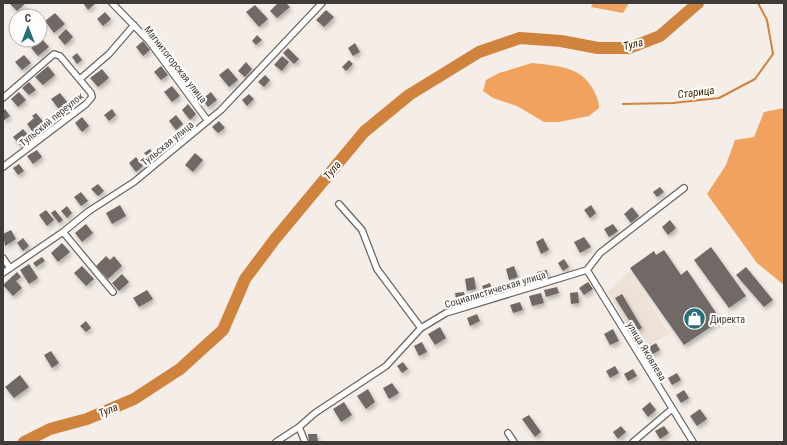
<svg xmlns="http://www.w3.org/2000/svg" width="787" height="445" font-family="'Roboto Condensed',sans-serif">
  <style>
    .built { fill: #eee2d7 }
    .forest { fill: #f1a25e }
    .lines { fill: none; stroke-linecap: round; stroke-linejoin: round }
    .stream { stroke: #cf833d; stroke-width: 2 }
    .river { stroke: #cf833d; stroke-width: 12 }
    .building { fill: #706965; filter: url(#shadow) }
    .minor-casing { stroke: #6b6560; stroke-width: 8 }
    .minor { stroke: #fff; stroke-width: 5.5 }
    .labels { text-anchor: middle; stroke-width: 4; stroke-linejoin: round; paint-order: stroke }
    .street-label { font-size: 10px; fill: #3e3b39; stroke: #fefdfb }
    .poi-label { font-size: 10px; fill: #3e3b39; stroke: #fefdfb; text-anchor: start }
    .water-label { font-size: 11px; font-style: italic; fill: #3f2103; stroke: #fefdfb }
  </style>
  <defs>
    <filter id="shadow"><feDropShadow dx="2" dy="3" stdDeviation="2" flood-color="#0004"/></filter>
  </defs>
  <rect width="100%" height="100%" fill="#f5eee8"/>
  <!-- built -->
  <path class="built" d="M629,272l41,62 -28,15 -35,-57z"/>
  <!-- forest -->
  <path class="forest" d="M593,3h36l-6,10 -32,-6z
    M532,63c25,3 50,3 62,28 3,6 5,10 5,17l-10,8 -30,6h-15l-27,-16 -24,-8 -10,-7 3,-11 13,-7z
    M784,108v177l-27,-22 -50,-69 19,-29 9,-25 19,-3 10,-25z"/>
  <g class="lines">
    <!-- stream -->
    <path class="stream" d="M623,104l50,-1 46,-5 36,-19 18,-25 -6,-34 -9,-17"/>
    <!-- river -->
    <path class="river" d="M24,442l26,-13 37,-10 47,-20 46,-30 43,-39 22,-51 30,-40 89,-107 45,-37 70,-43 41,-14 41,3 37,7h31l31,-12 38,-33"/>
  </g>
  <!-- building -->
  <path class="building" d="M9,3h17l-9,8z
    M83,3h13l-8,7z
    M278,3h8l4,4 -13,11 -7,-7z
    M255,5l13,14 -9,8 -13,-15z
    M326,10l8,7 -10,10 -8,-7z
    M105,12l6,7 -8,7 -6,-7z
    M55,13l10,11 -11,9 -9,-12z
    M66,29l7,8 -8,8 -7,-8z
    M257,35l5,5 -6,5 -4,-4z
    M42,39l7,8 -11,9 -7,-8z
    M143,41l7,9 -7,6 -7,-9z
    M355,43l5,9 -7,4 -5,-8z
    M288,48l11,11 -5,5 -11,-11z
    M77,53l5,7 -5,4 -5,-7z
    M24,55l7,8 -9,7 -7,-8z
    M282,56l7,6 -7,9 -8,-6z
    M349,60l4,4 -7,7 -4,-4z
    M246,62l6,7 -7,8 -7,-6z
    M48,66l7,9 -12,10 -8,-8z
    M161,66l7,9 -7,5 -7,-8z
    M228,68l10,12 -9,7 -10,-12z
    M102,69l7,9 -11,9 -8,-9z
    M265,75l5,5 -6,7 -6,-5z
    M29,82l7,8 -7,5 -7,-7z
    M172,86l8,10 -8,6 -8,-10z
    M19,92l7,8 -8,7 -7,-8z
    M211,92l6,8 -9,7 -6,-8z
    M60,93l11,14 -9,6 -11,-14z
    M249,94l5,5 -7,7 -5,-6z
    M188,104l8,10 -6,6 -8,-10z
    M5,109l5,7 -7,5v-10z
    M112,109l4,6 -7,6 -5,-6z
    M36,113l10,12 -11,10 -8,-11 7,-6 -2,-2z
    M176,115l7,9 -7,6 -7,-9z
    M82,117l7,9 -7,6 -7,-9z
    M219,121l6,7 -7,5 -6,-6z
    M23,129l7,8 -10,8 -7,-8z
    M150,149l5,6 -5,4 -6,-6z
    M37,150l5,7 -9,7 -6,-8z
    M195,153l8,7 -10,12 -8,-7z
    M136,157l7,9 -7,6 -7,-9z
    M19,164l5,7 -6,4 -5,-7z
    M98,184l6,7 -6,5 -7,-7z
    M660,187l4,5 -7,5 -4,-5z
    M81,192l7,9 -7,5 -7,-9z
    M120,205l6,11 -14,8 -6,-11z
    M591,205l5,8 -6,5 -6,-8z
    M67,206l5,7 -5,5 -6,-7z
    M632,207l7,9 -8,7 -7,-9z
    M46,210l8,10 -7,6 -8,-11z
    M55,210l8,10 -4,3 -8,-10z
    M670,220l6,8 -8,7 -6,-8z
    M86,224l7,9 -11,9 -7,-9z
    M613,224l5,7 -9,6 -5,-8z
    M11,230l5,9 -11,7 -2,-12z
    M584,237l7,10 -11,6 -6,-11z
    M23,238l6,8 -6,5 -6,-8z
    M543,238l6,12 -8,4 -5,-12z
    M62,243l8,9 -12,10 -7,-9z
    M711,247l35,49 -17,12 -35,-48z
    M664,250l17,25 6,-5 34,50 -37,25 -54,-77 24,-17 2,4z
    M106,256l4,4 4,-4 8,10 -14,13 -12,-13z
    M42,257l3,4 -9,6 -3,-4z
    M564,259l5,8 -6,4 -5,-8z
    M29,264l9,14 -9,6 -9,-14z
    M82,266l12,13 -8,7 -12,-13z
    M514,266l4,11 -9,3 -3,-11z
    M746,267l27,33 -9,7 -28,-32z
    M547,270l1,8 -10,2 -1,-8z
    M17,272l4,5 -5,4 6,7 -9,8 -10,-11z
    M122,274l7,8 -10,9 -7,-8z
    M474,277l2,12 -9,2 -2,-12z
    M588,282l5,7 -9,6 -5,-7z
    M490,283l3,10 -7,3 -4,-10z
    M557,287l2,6 -13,4 -2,-7z
    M147,290l6,9 -14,8 -6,-9z
    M464,292l2,11 -9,2 -2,-12z
    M578,292l1,11 -8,1 -1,-11z
    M541,293l3,10 -12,3 -3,-10z
    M622,294l20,34 -6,3 -21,-33z
    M520,302l3,8 -10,3 -3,-8z
    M477,314l3,7 -10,5 -3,-8z
    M86,321l5,7 -5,4 -6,-6z
    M440,327l6,11 -11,7 -7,-11z
    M613,329l6,12 -9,4 -6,-11z
    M422,342l5,10 -8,4 -5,-10z
    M656,343l4,7 -9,5 -4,-7z
    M51,351l8,12 -7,5 -8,-13z
    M403,362l5,7 -6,4 -5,-7z
    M615,366l4,7 -9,5 -4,-7z
    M633,369l4,7 -9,5 -4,-7z
    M677,373l4,7 -9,5 -4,-7z
    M20,375l9,12 -15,11 -9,-11z
    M392,383l7,10 -10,6 -6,-11z
    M368,389l7,13 -9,7 -9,-13z
    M684,390l5,8 -8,5 -5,-8z
    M344,402l8,13 -11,7 -8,-13z
    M650,402l6,8 -8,7 -6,-8z
    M700,409l7,10 -10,7 -7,-10z
    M529,415l12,17 -6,5 -13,-18z
    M621,426l5,6 -8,7 -5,-7z
    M664,426l5,7 -9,6 -5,-8z
    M308,434h9l1,8h-9z"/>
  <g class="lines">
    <defs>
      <path id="minor" d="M112,3l37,38 59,80
        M80,79l29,-25 25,-29
        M3,98l51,-44 6,2 31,37 1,4 -6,7 -83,63
        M339,204l23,26 15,39 44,59
        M63,232l50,60
        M3,258l7,10
        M587,270l106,172
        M3,273l60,-41 26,-21 45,-29 87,-72 101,-107
        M299,427l6,15
        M508,433l6,9
        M276,442l23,-15 16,-14 71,-47 35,-38 25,-15 141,-43 13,-17 84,-65
        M633,442l39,-33"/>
    </defs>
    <!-- minor casing -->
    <use href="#minor" class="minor-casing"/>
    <!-- minor -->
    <use href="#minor" class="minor"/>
  </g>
  <!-- icons -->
  <defs>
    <symbol id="shop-disc" viewBox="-11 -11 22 22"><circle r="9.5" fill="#266e79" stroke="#fefdfb"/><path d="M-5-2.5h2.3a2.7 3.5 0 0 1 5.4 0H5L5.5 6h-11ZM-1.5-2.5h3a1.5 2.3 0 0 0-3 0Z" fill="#fff"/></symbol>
  </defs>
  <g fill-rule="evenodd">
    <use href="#shop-disc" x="682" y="306" width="25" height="25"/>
  </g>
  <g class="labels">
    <!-- street labels -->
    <g class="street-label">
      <text transform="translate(176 64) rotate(52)" y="4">Магнитогорская улица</text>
      <text transform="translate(51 119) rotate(-39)" y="4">Тульский переулок</text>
      <text transform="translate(167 143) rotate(-39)" y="4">Тульская улица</text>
      <text transform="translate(495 289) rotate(-17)" y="4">Социалистическая улица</text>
      <text transform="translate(647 351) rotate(59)" y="4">улица Яковлева</text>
    </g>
    <!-- poi labels -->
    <g class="poi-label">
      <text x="710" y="323">Директа</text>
    </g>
    <!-- water labels -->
    <g class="water-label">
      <text transform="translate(633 44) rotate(-13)" y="4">Тула</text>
      <text transform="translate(696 92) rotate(-7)" y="4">Старица</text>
      <text transform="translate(332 170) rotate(-51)" y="4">Тула</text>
      <text transform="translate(108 410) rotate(-23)" y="4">Тула</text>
    </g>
  </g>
  <!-- border -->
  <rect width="787" height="445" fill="none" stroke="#3e3b39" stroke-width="8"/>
  <!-- north arrow -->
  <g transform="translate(28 28)"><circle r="19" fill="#fefdfb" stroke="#b1afad"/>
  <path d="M0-3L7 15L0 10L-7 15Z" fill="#266e79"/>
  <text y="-6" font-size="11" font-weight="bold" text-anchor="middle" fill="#3e3b39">С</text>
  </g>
</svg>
